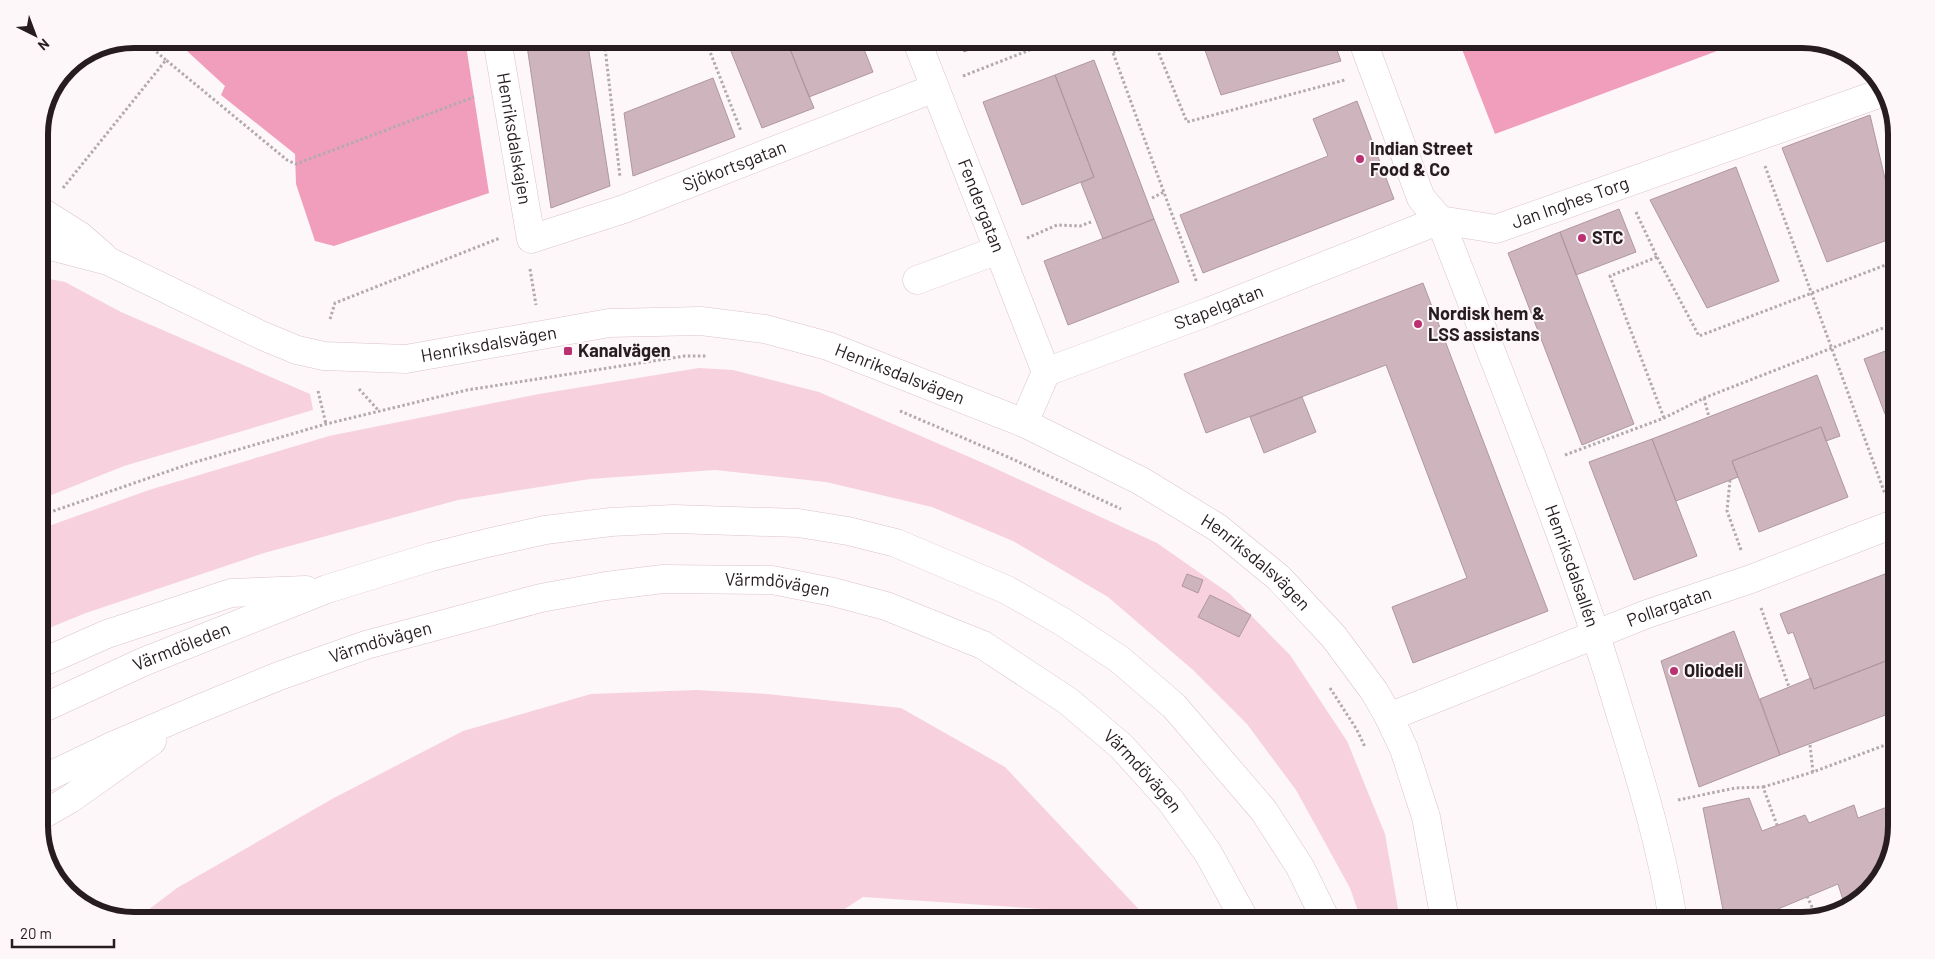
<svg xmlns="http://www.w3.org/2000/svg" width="1935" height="959" font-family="Barlow,sans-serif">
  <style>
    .green { fill: #f7d1de }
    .water { fill: #f19ebc }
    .building { fill: #ceb4bc; stroke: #b0979f }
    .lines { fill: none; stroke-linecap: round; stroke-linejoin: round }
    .minor-casing { stroke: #dcc3cb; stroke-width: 29 }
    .major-casing { stroke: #dcc3cb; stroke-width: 29 }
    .path { stroke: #b2aaad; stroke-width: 3; stroke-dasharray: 2.5 2.5; stroke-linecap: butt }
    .minor { stroke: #fff; stroke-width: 28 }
    .major { stroke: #fff; stroke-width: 28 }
    .poi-dot { fill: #b93171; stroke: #fdf7f9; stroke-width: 2 }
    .labels { text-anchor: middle; stroke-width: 4; stroke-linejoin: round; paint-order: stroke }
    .street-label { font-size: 18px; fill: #271d20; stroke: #fdf7f9 }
    .poi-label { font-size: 18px; font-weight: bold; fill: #271d20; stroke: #fdf7f9; text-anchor: start }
    .rim { fill: none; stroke: #271d20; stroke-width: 6 }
  </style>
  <rect width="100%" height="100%" fill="#fdf7f9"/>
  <!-- green -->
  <path class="green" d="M39,277l26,5 56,30 189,82 3,16 -189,56 -85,34z
    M699,368l34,2 86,22 171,74 167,77 73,51 60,61 57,86 38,93 15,86h-39l-11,-32 -54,-98 -49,-66 -54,-54 -85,-73 -95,-56 -81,-34 -106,-25 -111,-12 -125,9 -132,21 -194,53 -178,60 -47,19v-102l7,-3 103,-37 180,-54 210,-42z
    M696,690l71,4 134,14 104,59 144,153h-66l-9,-9 -211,-14 -35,23h-693l42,-32 155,-89 131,-68 128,-37z"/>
  <!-- water -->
  <path class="water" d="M159,39h306l24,154 -155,53 -19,-5 -19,-57 -1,-30 -74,-59 4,-9 -51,-47 -8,6z
    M1458,39h291l-254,95z"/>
  <!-- building -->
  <path class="building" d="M526,39h61l23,147 -59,22z
    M726,39h60l28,69 -52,20z
    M786,39h74l13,33 -64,25z
    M959,39h38l-33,13z
    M1201,39h132l8,22 -120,34z
    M1094,60l60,159 -51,20 -22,-56 13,-6 -39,-102z
    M1055,75l39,102 -72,28 -39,-103z
    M713,78l22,59 -102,39 -9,-63z
    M1357,101l37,98 -191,74 -23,-58 148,-59 -15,-37z
    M1870,115l26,110v12l-69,25 -45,-114z
    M1736,167l43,114 -72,27 -57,-108z
    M1619,209l17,43 -60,23 -16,-43z
    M1154,219l25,63 -111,43 -24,-64z
    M1560,232l74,192 -52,21 -74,-192z
    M1423,283l125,328 -135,52 -21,-56 75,-29 -81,-213 -180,68 -22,-59z
    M1896,347v63l-11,4 -21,-55z
    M1817,375l23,61 -14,5 -5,-14 -89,34 6,16 -62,24 -24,-62z
    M1302,397l14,35 -52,21 -14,-36z
    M1821,427l27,70 -89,35 -27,-71z
    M1652,439l45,117 -63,24 -45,-118z
    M1187,574l16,6 -5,13 -16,-7z
    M1885,574l7,19 -7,3 11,29v32l-82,32 -21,-57 -5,2 -8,-20z
    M1210,595l41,20 -12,22 -41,-20z
    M1734,631l46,124 -81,32 -38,-126z
    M1896,657v54l-116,44 -20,-56 51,-21 3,11z
    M1749,798l13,33 43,-16 4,8 45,-18 4,13 37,-14 1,21 -9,42 -27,30 -16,6 -6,-19 -60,25 4,11h-57l-22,-112z"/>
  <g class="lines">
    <defs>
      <g id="minor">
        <path id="s1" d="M497,39l34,200 93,-30 311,-121"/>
        <path id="s2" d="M916,39l130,333"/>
        <path id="s3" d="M1362,39l59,159 19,22 56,9 388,-137"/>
        <path d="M39,210l41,26 23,20"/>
        <path id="s4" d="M39,243l69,18 155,75 34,14 27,6 82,3 203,-36 92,-2 64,8 63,17 196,77 117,58 77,47 61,50 55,59 40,54 15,26 15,32 22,68 19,103"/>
        <path d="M917,280l81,-30"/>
        <path id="s5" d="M1024,423l22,-51 162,-60 232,-92c63,164 131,327 181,496 21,67 41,134 52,204"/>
        <path id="s6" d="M1389,717l258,-103 104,-35 145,-56"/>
      </g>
      <g id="major">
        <path d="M39,664l68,-30 124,-41 75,-3"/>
        <path id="s7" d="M39,710l104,-48 184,-73 104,-32 56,-14 58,-13 66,-8 63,-3 124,4 50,8 48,12 111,47 56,32 56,37 55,47 90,105 36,56 26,53"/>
        <path id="s8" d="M39,781l73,-35 84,-36 83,-34 87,-31 175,-47 65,-12 57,-7 109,1 61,12 53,14 97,39 85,56 53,45 49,54 38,53 37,67"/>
        <path d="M39,817l31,-18 82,-58"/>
      </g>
    </defs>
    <!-- minor casing -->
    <use href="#minor" class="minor-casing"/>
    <!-- major casing -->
    <use href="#major" class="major-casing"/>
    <!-- path -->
    <path class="path" d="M141,39l25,21
      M604,39l16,138
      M705,39l36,92
      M1108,39l89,244
      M1153,39l34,83 158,-42
      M1113,52l35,-13
      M963,76l95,-37
      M1890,124l6,24
      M1765,166l120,328
      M63,188l103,-128 121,100 9,4 178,-67
      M1152,198l12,-6
      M1636,212l21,45 42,79 197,-75
      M1027,238l30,-13 23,1 11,-4
      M1657,257l-47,19 54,142
      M530,269l6,36
      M330,319l5,-16 165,-65
      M359,389l20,22
      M318,391l8,33
      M1704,398l5,19
      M900,411l108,46 113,52
      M1565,455l99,-37 40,-20 192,-75
      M1730,480l-3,31 14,39
      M39,516l153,-53 134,-39 141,-34 218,-34h21
      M1761,608l28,79
      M1330,688l27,42 8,17
      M1810,745l3,27
      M1763,787l50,-15 83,-31
      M1678,800l57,-12 28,-1 14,38
      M1807,896l9,20"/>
    <!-- minor -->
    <use href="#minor" class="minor"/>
    <!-- major -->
    <use href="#major" class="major"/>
  </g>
  <!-- markers -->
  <g class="poi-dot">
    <circle cx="1360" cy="159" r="5"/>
    <circle cx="1582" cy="238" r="5"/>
    <circle cx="1418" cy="324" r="5"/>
    <rect x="563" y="346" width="10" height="10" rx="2.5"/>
    <circle cx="1674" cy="671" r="5"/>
  </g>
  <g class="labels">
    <!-- street labels -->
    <g class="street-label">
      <text dy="6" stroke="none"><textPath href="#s1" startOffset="101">Henriksdalskajen</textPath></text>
      <text dy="6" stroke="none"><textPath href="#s1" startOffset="419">Sjökortsgatan</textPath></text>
      <text dy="6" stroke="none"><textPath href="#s3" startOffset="334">Jan Inghes Torg</textPath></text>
      <text dy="6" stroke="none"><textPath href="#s2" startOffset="179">Fendergatan</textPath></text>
      <text dy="6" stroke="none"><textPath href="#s5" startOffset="240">Stapelgatan</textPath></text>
      <text dy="6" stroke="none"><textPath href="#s4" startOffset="474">Henriksdalsvägen</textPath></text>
      <text dy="6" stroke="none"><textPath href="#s4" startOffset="895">Henriksdalsvägen</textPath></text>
      <text dy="6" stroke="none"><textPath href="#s4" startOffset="1300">Henriksdalsvägen</textPath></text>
      <text dy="6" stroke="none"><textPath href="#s5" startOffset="848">Henriksdalsallén</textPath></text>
      <text dy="6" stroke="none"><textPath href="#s8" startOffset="774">Värmdövägen</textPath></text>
      <text dy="6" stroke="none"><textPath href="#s6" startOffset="301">Pollargatan</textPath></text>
      <text dy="6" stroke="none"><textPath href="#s8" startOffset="369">Värmdövägen</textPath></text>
      <text dy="6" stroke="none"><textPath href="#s7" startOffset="156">Värmdöleden</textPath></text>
      <text dy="6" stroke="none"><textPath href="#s8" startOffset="1194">Värmdövägen</textPath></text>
    </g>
    <!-- poi labels -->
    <g class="poi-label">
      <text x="1370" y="155">Indian Street<tspan x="1370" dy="21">Food &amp; Co</tspan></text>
      <text x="1592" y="244">STC</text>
      <text x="1428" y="320">Nordisk hem &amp;<tspan x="1428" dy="21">LSS assistans</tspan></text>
      <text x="578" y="357">Kanalvägen</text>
      <text x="1684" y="677">Oliodeli</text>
    </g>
  </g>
  <!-- crop -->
  <path d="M0 0H1935V959H0ZM134 48H1802A86 86 0 0 1 1888 134V826A86 86 0 0 1 1802 912H134A86 86 0 0 1 48 826V134A86 86 0 0 1 134 48Z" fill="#fdf7f9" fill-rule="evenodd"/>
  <path class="rim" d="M134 48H1802A86 86 0 0 1 1888 134V826A86 86 0 0 1 1802 912H134A86 86 0 0 1 48 826V134A86 86 0 0 1 134 48Z"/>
  <!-- north arrow -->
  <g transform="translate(35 35) rotate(138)" stroke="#fdf7f9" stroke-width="4" paint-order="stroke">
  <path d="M0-4L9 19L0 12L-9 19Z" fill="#271d20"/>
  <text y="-8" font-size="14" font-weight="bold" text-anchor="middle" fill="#271d20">N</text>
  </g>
  <!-- scale -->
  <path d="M12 939v8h102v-8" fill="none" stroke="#271d20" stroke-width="2.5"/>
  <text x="20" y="939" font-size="15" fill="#271d20" stroke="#fdf7f9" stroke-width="4" paint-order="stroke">20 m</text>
</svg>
